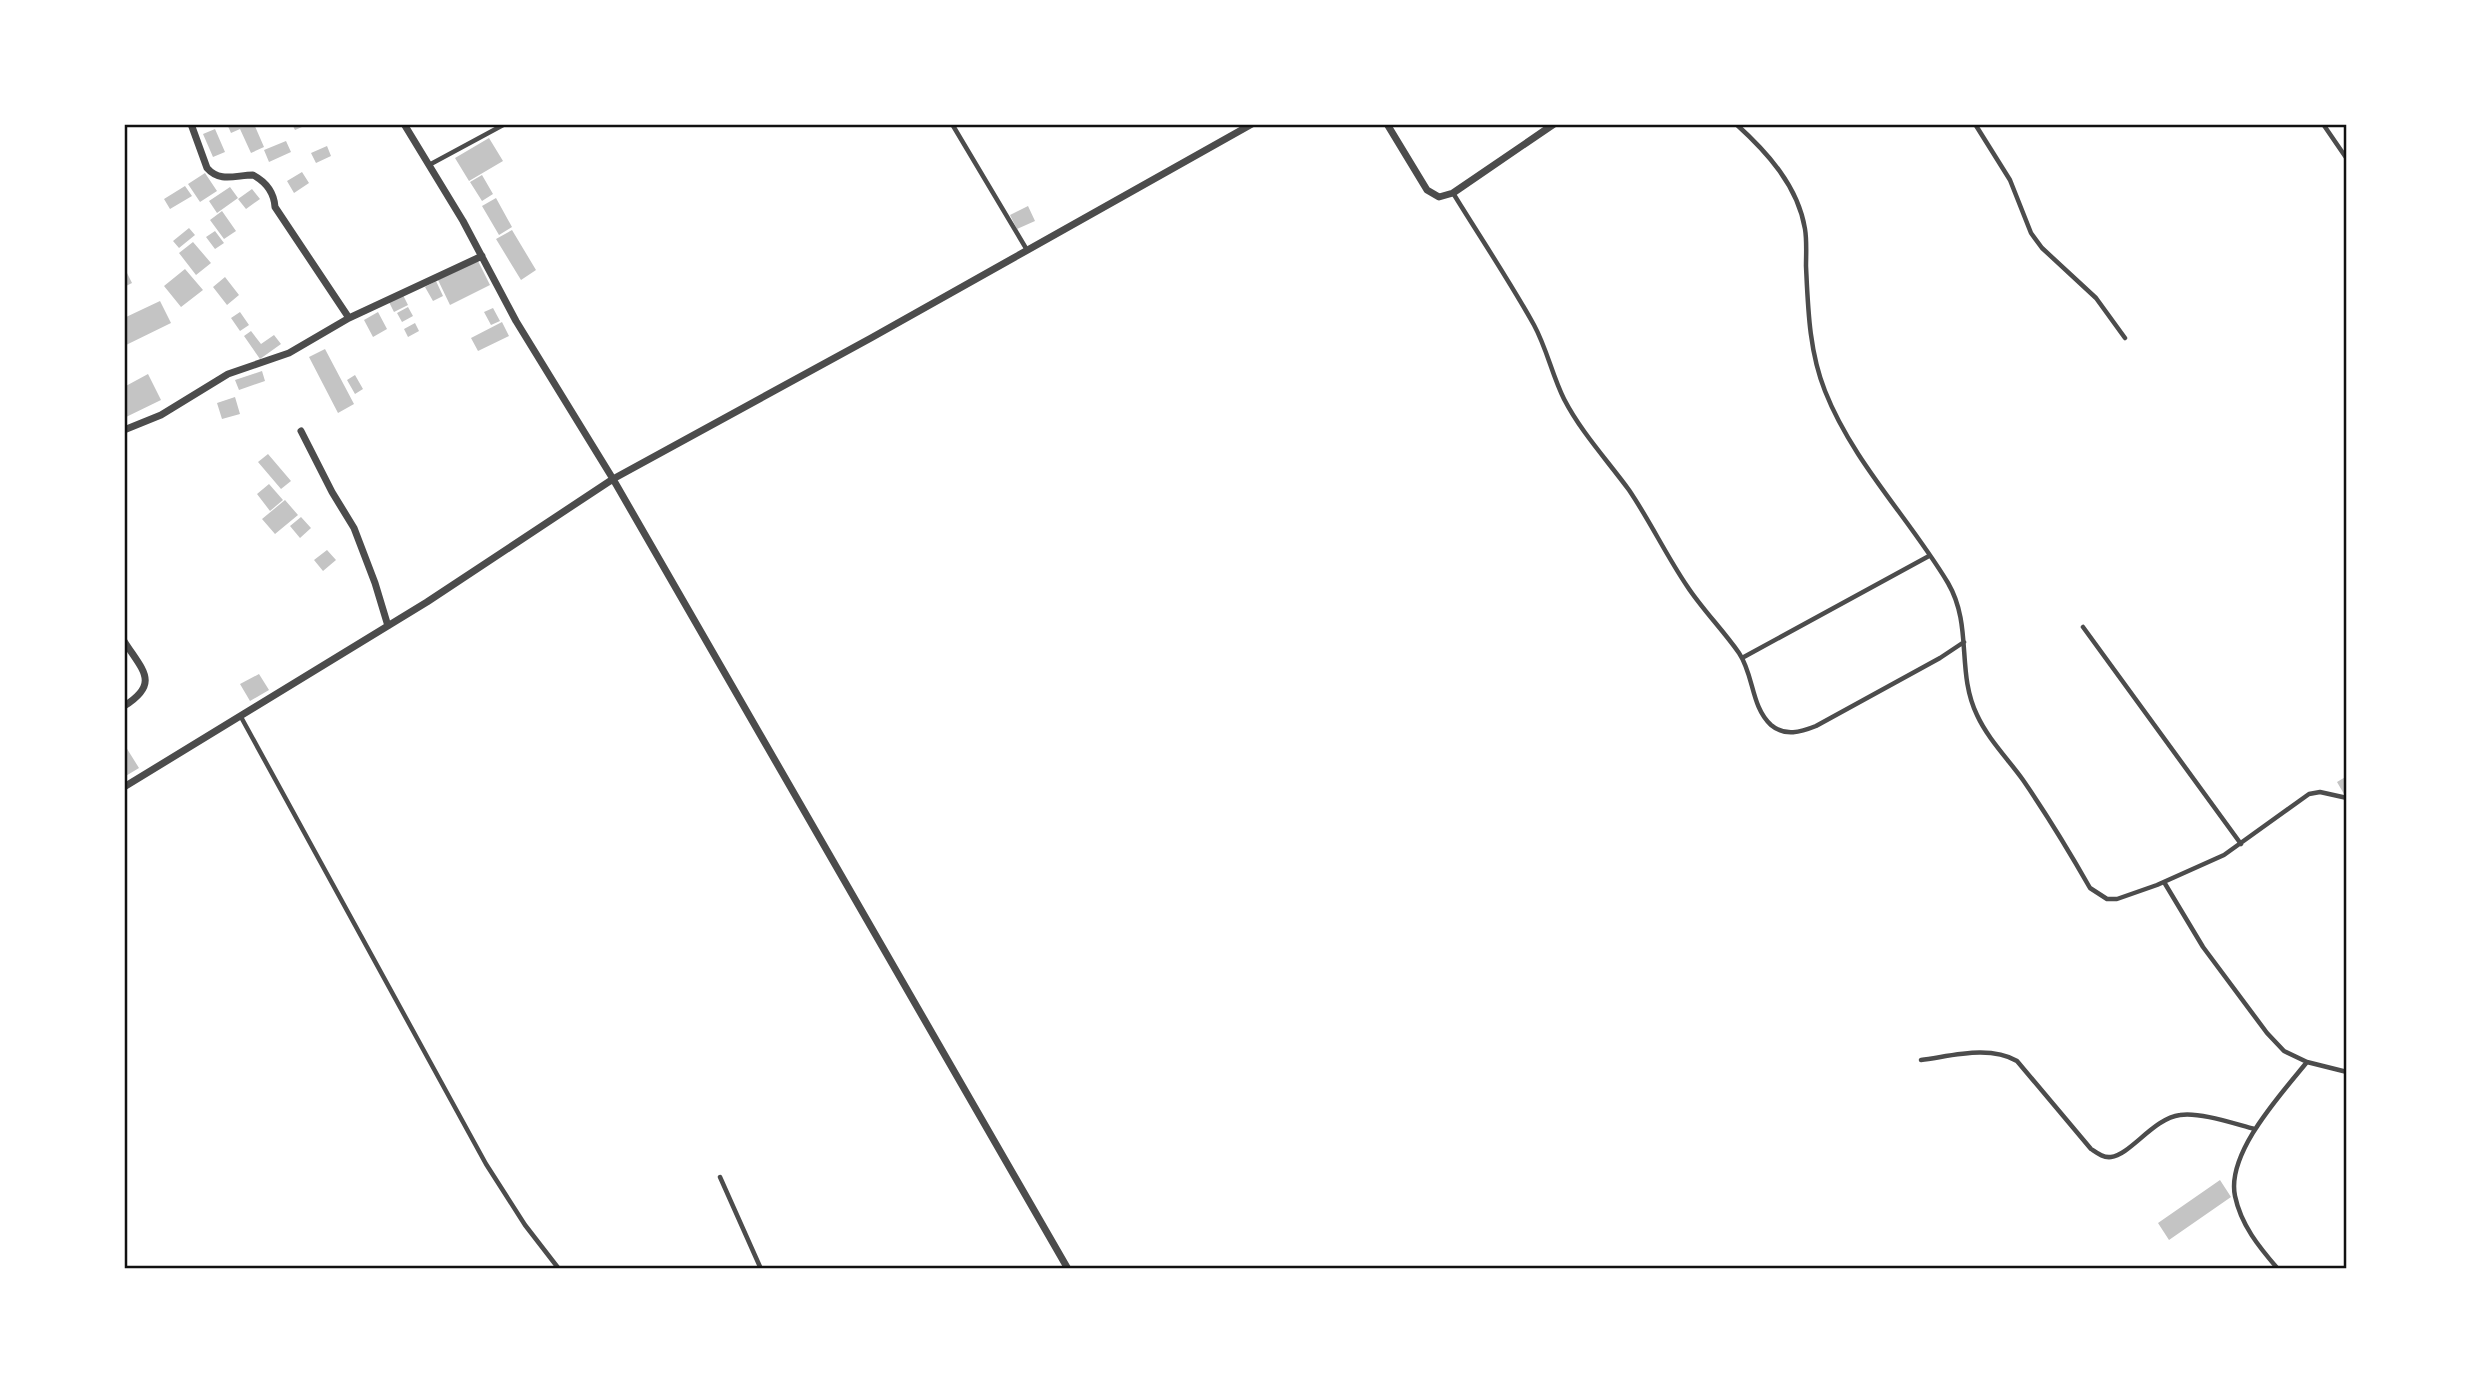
<svg xmlns="http://www.w3.org/2000/svg" width="2471" height="1393" font-family="'Roboto Condensed',sans-serif">
  <style>
    .building { fill: #c4c4c4 }
    .lines { fill: none; stroke-linecap: round; stroke-linejoin: round }
    .service { stroke: #4c4c4c; stroke-width: 4.5 }
    .minor { stroke: #4c4c4c; stroke-width: 7 }
    .neatline { fill: none; stroke: #111; stroke-width: 2.5 }
  </style>
  <rect width="100%" height="100%" fill="#fff"/>
  <!-- building -->
  <path class="building" d="M227,124h27l10,23 -13,6 -11,-24 -9,4z
    M292,124h17l-14,6z
    M215,129l10,23 -12,5 -10,-23z
    M489,138l14,23 -34,20 -14,-23z
    M286,141l5,11 -22,10 -5,-12z
    M327,146l4,10 -15,7 -5,-10z
    M302,172l7,11 -15,10 -7,-12z
    M205,173l12,18 -17,11 -12,-18z
    M482,175l11,19 -11,7 -12,-19z
    M185,186l7,10 -22,13 -6,-10z
    M230,187l8,11 -21,15 -8,-12z
    M252,189l8,10 -14,10 -8,-10z
    M496,198l16,29 -13,8 -17,-29z
    M1028,206l7,15 -18,8 -7,-14z
    M222,211l14,20 -12,8 -14,-19z
    M189,228l6,7 -16,13 -6,-7z
    M512,230l24,40 -15,10 -25,-41z
    M215,231l9,12 -9,6 -9,-12z
    M193,242l18,21 -15,12 -17,-22z
    M478,261l12,24 -40,20 -12,-25z
    M124,267l8,16 -8,4z
    M185,269l18,21 -22,17 -17,-21z
    M225,277l14,18 -12,10 -14,-18z
    M436,281l7,15 -10,5 -8,-14z
    M403,295l5,10 -14,7 -5,-10z
    M160,301l11,22 -47,23v-28z
    M408,307l5,9 -11,6 -5,-9z
    M493,308l7,13 -9,4 -7,-13z
    M240,312l9,13 -9,6 -9,-13z
    M378,312l9,17 -14,8 -9,-17z
    M502,322l7,14 -31,15 -7,-13z
    M415,323l4,8 -11,6 -4,-8z
    M251,331l10,13 13,-9 7,9 -21,15 -16,-23z
    M325,349l29,55 -16,9 -29,-56z
    M262,371l3,10 -26,9 -4,-10z
    M148,374l13,26 -37,18v-31z
    M355,375l8,14 -8,5 -8,-14z
    M235,397l5,17 -18,5 -5,-16z
    M268,454l23,27 -10,8 -23,-27z
    M269,484l14,16 -13,11 -13,-17z
    M285,500l13,15 -23,19 -13,-15z
    M301,517l10,11 -11,10 -10,-12z
    M327,550l9,10 -13,11 -9,-11z
    M259,674l10,16 -19,11 -10,-17z
    M124,744l15,24 -15,9z
    M2347,776v17l-3,1 -7,-12z
    M2220,1180l11,17 -62,43 -11,-17z"/>
  <g class="lines">
    <!-- service -->
    <path class="service" d="M952,124l75,126
      M1736,124c31,28 62,62 69,105 2,12 1,25 1,37 2,42 3,85 19,125 28,71 84,127 123,192 25,43 8,89 29,132 11,24 31,44 46,65 24,35 46,71 67,108l17,11h10l40,-14 67,-30 85,-61 11,-2 27,6
      M1975,124l35,56 21,53 11,15 54,50 29,40
      M2323,124l24,35
      M429,165l76,-41
      M1453,193c27,44 56,87 81,132 13,24 18,50 30,74 17,33 43,61 65,91 21,31 37,65 58,96 15,23 36,44 52,67 15,22 12,54 32,72 14,12 30,7 45,1l124,-68 24,-16
      M2083,627l158,217
      M1742,658l187,-102
      M241,717l245,447 39,61 34,44
      M2164,882l39,65 64,86 17,18 23,11 40,10
      M1921,1060c31,-4 68,-15 96,1l74,88c6,4 12,9 20,8 19,-2 43,-39 69,-42 21,-3 55,9 75,14
      M720,1177l41,92
      M2278,1269c-19,-22 -37,-44 -43,-73 -9,-43 47,-103 72,-134"/>
    <!-- minor -->
    <path class="minor" d="M191,124l16,44c13,15 29,7 46,7 13,7 21,17 22,32l74,111
      M404,124l59,97 53,100 97,158 455,790
      M1387,124l40,66 12,7 14,-4 101,-69
      M124,430l37,-15 67,-41 61,-21 60,-35 133,-62
      M301,431l31,61 22,36 21,55 13,43
      M124,641c18,29 37,42 0,65
      M124,787l303,-185 186,-123 258,-141 381,-214"/>
  </g>
  <!-- border -->
  <rect width="2471" height="1393" fill="none" stroke="#ffffff" stroke-width="252"/>
  <rect x="126" y="126" width="2219" height="1141" class="neatline"/>
</svg>
